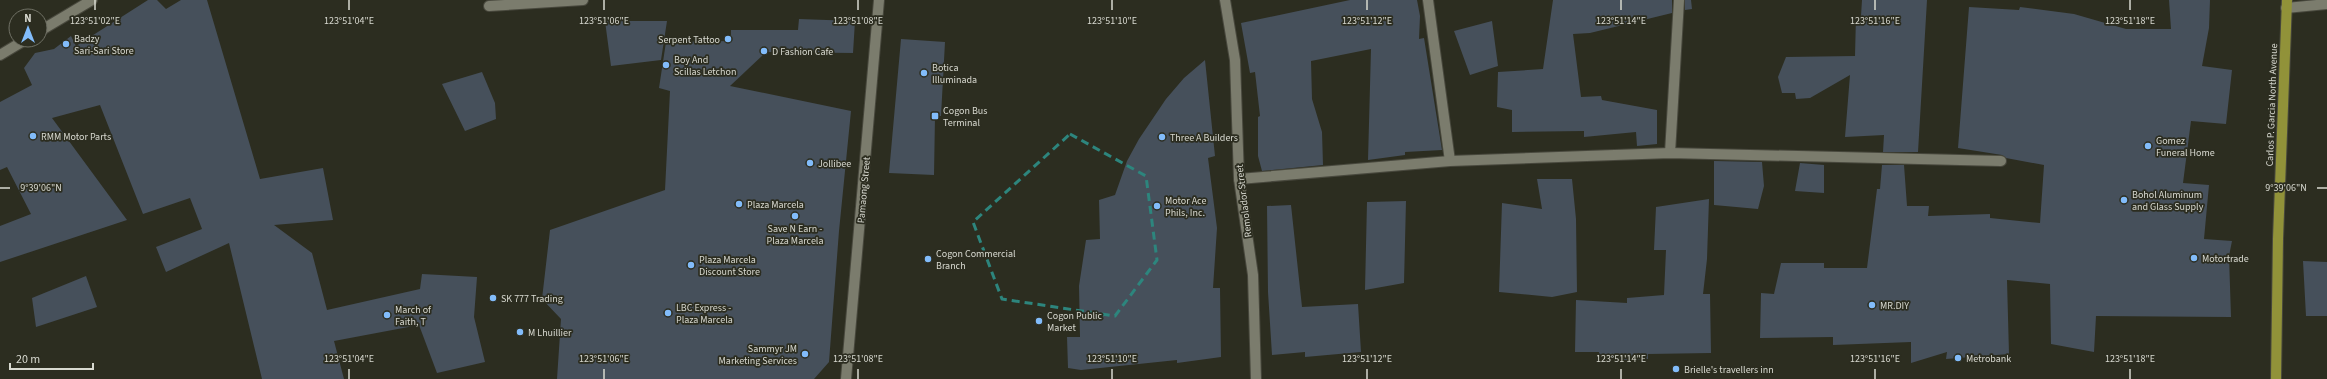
<svg xmlns="http://www.w3.org/2000/svg" width="2327" height="379" font-family="'Source Sans 3',sans-serif">
  <style>
    .building { fill: #46505b }
    .lines { fill: none; stroke-linecap: round; stroke-linejoin: round }
    .service-casing { stroke: #48483d; stroke-width: 12 }
    .minor-casing { stroke: #48483d; stroke-width: 12 }
    .tertiary-casing { stroke: #48483d; stroke-width: 12 }
    .primary-casing { stroke: #48483d; stroke-width: 12 }
    .service { stroke: #7b7c6d; stroke-width: 10 }
    .minor { stroke: #7b7c6d; stroke-width: 10 }
    .tertiary { stroke: #7b7c6d; stroke-width: 10 }
    .primary { stroke: #919239; stroke-width: 10 }
    .marked { fill: none; stroke: #2d857d; stroke-width: 3; stroke-dasharray: 8 5; stroke-linejoin: round }
    .ticks { fill: none; stroke: #d8d9d0; stroke-width: 1.5 }
    .poi-dot { fill: #82bcfa; stroke: #2c2d20; stroke-width: 1.5 }
    .labels { text-anchor: middle; stroke-width: 3.5; stroke-linejoin: round; paint-order: stroke }
    .poi-label { font-size: 10px; fill: #d8d9d0; stroke: #2c2d20; text-anchor: start }
    .street-label { font-size: 10px; fill: #d8d9d0; stroke: #2c2d20 }
    .ticks-label { font-size: 10px; text-anchor: middle; fill: #d8d9d0; stroke: #2c2d20; stroke-width: 3.5; stroke-linejoin: round; paint-order: stroke }
  </style>
  <rect width="100%" height="100%" fill="#2c2d20"/>
  <!-- building -->
  <path class="building" d="M148,0h9l9,9 15,-9h26l53,179 63,-11 10,52 -59,5 38,28 15,57 93,-21 2,-15 55,3 -3,40 11,45 -48,11 -18,-48 -85,16 10,38h-82l-33,-136 -63,29 -10,-25 46,-18 -12,-31 -47,16 -43,-109 -48,13 75,102 -127,42v-36l31,-12 -24,-47 -7,3v-68l32,-17 -8,-17 11,-15 19,-4 17,-13 5,10z
    M1350,0h67l3,16 -1,23 5,-1 18,112 -37,2v3l-37,5 3,-111 -60,12 1,38 10,33 1,33 -61,6 -4,-15v-39l2,-1 -5,-44 -5,1 -9,-50z
    M1553,0h119v13l-82,20 -17,1 8,63 20,-1 1,4 55,10v34l-20,2 -1,-14 -52,5v-6l-72,1v-22l-15,-3 1,-35 45,-3z
    M1685,0h6l1,9 -7,1z
    M1862,0h65l-9,152h-35l1,-17 -39,2 5,-62 -40,23 -14,1 -1,-6h-13l-4,-16 8,-20 69,-1 1,-40h5z
    M2169,0h41l-1,28 -7,38 30,4 -6,54 -35,-3 -8,62 26,2 -5,54 28,2 -3,15 2,61 -135,-1 -2,36 -43,-8 -1,-60 -43,-4 2,74 -63,5 1,-7 -36,11v-21l-78,3v-8l-73,1 1,-45 13,1 7,-31h43v5h43l10,-79h3l2,-24h22l3,41h22l-1,10 62,-2v4l50,5 4,-58 -38,-7 -4,-3 -44,-7 11,-141 50,3 1,-3 54,7 52,15h45z
    M799,19l56,2 -2,32 -87,-1 -36,34 121,25 -12,120 -10,131 -15,17h-257l4,-60 -19,-20 8,-69 115,-40 5,-99 -11,-3 7,-46 65,-1v-11h67z
    M605,21h62l-6,39 -50,6z
    M1492,21l6,45 -28,9 -16,-44z
    M901,39l44,3 -4,74h-6l-1,59 -45,-2z
    M1205,60l10,96 -7,2 9,70 -4,60h7l1,69 -44,6v-3l-96,10 -13,-2 -1,-31h13l-1,-51 7,-46 14,-1 -1,-39 16,-5 12,-34 12,-22 27,-40 18,-21z
    M482,72l13,31 1,16 -31,12 -23,-47z
    M1714,161l48,1 2,24 -6,23 -44,-4z
    M1800,163l24,2v28l-29,-2z
    M1537,179h35l4,40 1,73 -25,5 -53,-5 3,-89 40,6z
    M1709,199l-2,60 -4,35h7l1,59 -63,1v5l-24,1 -25,-3v-5h-24l1,-52 51,3v-5l37,-3 2,-45h-12l2,-43z
    M1406,201l-2,82 -39,7 2,-88z
    M1291,205l11,102 56,-3 3,48 -56,5v-5l-33,3 -4,-63 -1,-86z
    M2303,261l24,1v54h-21z
    M86,276l11,31 -61,20 -4,-29z"/>
  <g class="lines">
    <defs>
      <path id="service" d="M2286,8l41,-4
        M1670,153l9,-153"/>
      <path id="minor" d="M1428,0l22,161
        M489,6l94,-6
        M1239,179l211,-18 220,-8 331,8
        M846,379l33,-379"/>
      <path id="tertiary" d="M1225,0l10,60 4,119 14,96 3,104
        M40,31l52,-31
        M0,55l25,-15"/>
      <path id="primary" d="M2276,379l2,-140 9,-239"/>
    </defs>
    <!-- service casing -->
    <use href="#service" class="service-casing"/>
    <!-- minor casing -->
    <use href="#minor" class="minor-casing"/>
    <!-- tertiary casing -->
    <use href="#tertiary" class="tertiary-casing"/>
    <!-- primary casing -->
    <use href="#primary" class="primary-casing"/>
    <!-- service -->
    <use href="#service" class="service"/>
    <!-- minor -->
    <use href="#minor" class="minor"/>
    <!-- tertiary -->
    <use href="#tertiary" class="tertiary"/>
    <!-- primary -->
    <use href="#primary" class="primary"/>
  </g>
  <!-- marked area -->
  <path class="marked" d="M1070,134l76,42 11,84 -42,56 -113,-17 -29,-77z"/>
  <!-- ticks -->
  <path class="ticks" d="M95,0v10M349,0v10M604,0v10M858,0v10M1112,0v10M1367,0v10M1621,0v10M1875,0v10M2130,0v10M0,188h10M2317,188h10M349,369v10M604,369v10M858,369v10M1112,369v10M1367,369v10M1621,369v10M1875,369v10M2130,369v10"/>
  <!-- markers -->
  <g class="poi-dot">
    <circle cx="728" cy="39" r="4"/>
    <circle cx="66" cy="44" r="4"/>
    <circle cx="764" cy="51" r="4"/>
    <circle cx="666" cy="65" r="4"/>
    <circle cx="924" cy="73" r="4"/>
    <rect x="931" y="112" width="8" height="8" rx="2"/>
    <circle cx="33" cy="136" r="4"/>
    <circle cx="1162" cy="137" r="4"/>
    <circle cx="2148" cy="146" r="4"/>
    <circle cx="810" cy="163" r="4"/>
    <circle cx="2124" cy="200" r="4"/>
    <circle cx="739" cy="204" r="4"/>
    <circle cx="1157" cy="206" r="4"/>
    <circle cx="795" cy="216" r="4"/>
    <circle cx="2194" cy="258" r="4"/>
    <circle cx="928" cy="259" r="4"/>
    <circle cx="691" cy="265" r="4"/>
    <circle cx="493" cy="298" r="4"/>
    <circle cx="1872" cy="305" r="4"/>
    <circle cx="668" cy="313" r="4"/>
    <circle cx="387" cy="315" r="4"/>
    <circle cx="1039" cy="321" r="4"/>
    <circle cx="520" cy="332" r="4"/>
    <circle cx="805" cy="354" r="4"/>
    <circle cx="1958" cy="358" r="4"/>
    <circle cx="1676" cy="369" r="4"/>
  </g>
  <g class="labels">
    <!-- poi labels -->
    <g class="poi-label">
      <text x="74" y="42">Badzy<tspan x="74" dy="12">Sari-Sari Store</tspan></text>
      <text x="720" y="43" text-anchor="end">Serpent Tattoo</text>
      <text x="772" y="55">D Fashion Cafe</text>
      <text x="674" y="63">Boy And<tspan x="674" dy="12">Scillas Letchon</tspan></text>
      <text x="932" y="71">Botica<tspan x="932" dy="12">Illuminada</tspan></text>
      <text x="943" y="114">Cogon Bus<tspan x="943" dy="12">Terminal</tspan></text>
      <text x="41" y="140">RMM Motor Parts</text>
      <text x="1170" y="141">Three A Builders</text>
      <text x="2156" y="144">Gomez<tspan x="2156" dy="12">Funeral Home</tspan></text>
      <text x="818" y="167">Jollibee</text>
      <text x="2132" y="198">Bohol Aluminum<tspan x="2132" dy="12">and Glass Supply</tspan></text>
      <text x="1165" y="204">Motor Ace<tspan x="1165" dy="12">Phils, Inc.</tspan></text>
      <text x="747" y="208">Plaza Marcela</text>
      <text x="795" y="232" text-anchor="middle">Save N Earn -<tspan x="795" dy="12">Plaza Marcela</tspan></text>
      <text x="936" y="257">Cogon Commercial<tspan x="936" dy="12">Branch</tspan></text>
      <text x="2202" y="262">Motortrade</text>
      <text x="699" y="263">Plaza Marcela<tspan x="699" dy="12">Discount Store</tspan></text>
      <text x="501" y="302">SK 777 Trading</text>
      <text x="1880" y="309">MR.DIY</text>
      <text x="676" y="311">LBC Express -<tspan x="676" dy="12">Plaza Marcela</tspan></text>
      <text x="395" y="313">March of<tspan x="395" dy="12">Faith, T</tspan></text>
      <text x="1047" y="319">Cogon Public<tspan x="1047" dy="12">Market</tspan></text>
      <text x="528" y="336">M Lhuillier</text>
      <text x="797" y="352" text-anchor="end">Sammyr JM<tspan x="797" dy="12">Marketing Services</tspan></text>
      <text x="1966" y="362">Metrobank</text>
      <text x="1684" y="373">Brielle's travellers inn</text>
    </g>
    <!-- street labels -->
    <g class="street-label">
      <text transform="translate(2271 105) rotate(-88)" y="4">Carlos P. Garcia North Avenue</text>
      <text transform="translate(863 190) rotate(-85)" y="4">Pamaong Street</text>
      <text transform="translate(1243 201) rotate(-97)" y="4">Remolador Street</text>
    </g>
  </g>
  <g class="ticks-label">
    <text x="95" y="24">123°51'02"E</text>
    <text x="349" y="24">123°51'04"E</text>
    <text x="604" y="24">123°51'06"E</text>
    <text x="858" y="24">123°51'08"E</text>
    <text x="1112" y="24">123°51'10"E</text>
    <text x="1367" y="24">123°51'12"E</text>
    <text x="1621" y="24">123°51'14"E</text>
    <text x="1875" y="24">123°51'16"E</text>
    <text x="2130" y="24">123°51'18"E</text>
    <text x="41" y="191">9°39'06"N</text>
    <text x="2286" y="191">9°39'06"N</text>
    <text x="349" y="362">123°51'04"E</text>
    <text x="604" y="362">123°51'06"E</text>
    <text x="858" y="362">123°51'08"E</text>
    <text x="1112" y="362">123°51'10"E</text>
    <text x="1367" y="362">123°51'12"E</text>
    <text x="1621" y="362">123°51'14"E</text>
    <text x="1875" y="362">123°51'16"E</text>
    <text x="2130" y="362">123°51'18"E</text>
  </g>
  <!-- north arrow -->
  <g transform="translate(28 28)"><circle r="19" fill="#2c2d20" stroke="#717266"/>
  <path d="M0-3L7 15L0 10L-7 15Z" fill="#82bcfa"/>
  <text y="-6" font-size="11" font-weight="bold" text-anchor="middle" fill="#d8d9d0">N</text>
  </g>
  <!-- scale -->
  <path d="M10 363v6h83v-6" fill="none" stroke="#d8d9d0" stroke-width="2"/>
  <text x="16" y="363" font-size="12" fill="#d8d9d0" stroke="#2c2d20" stroke-width="3" paint-order="stroke">20 m</text>
</svg>
